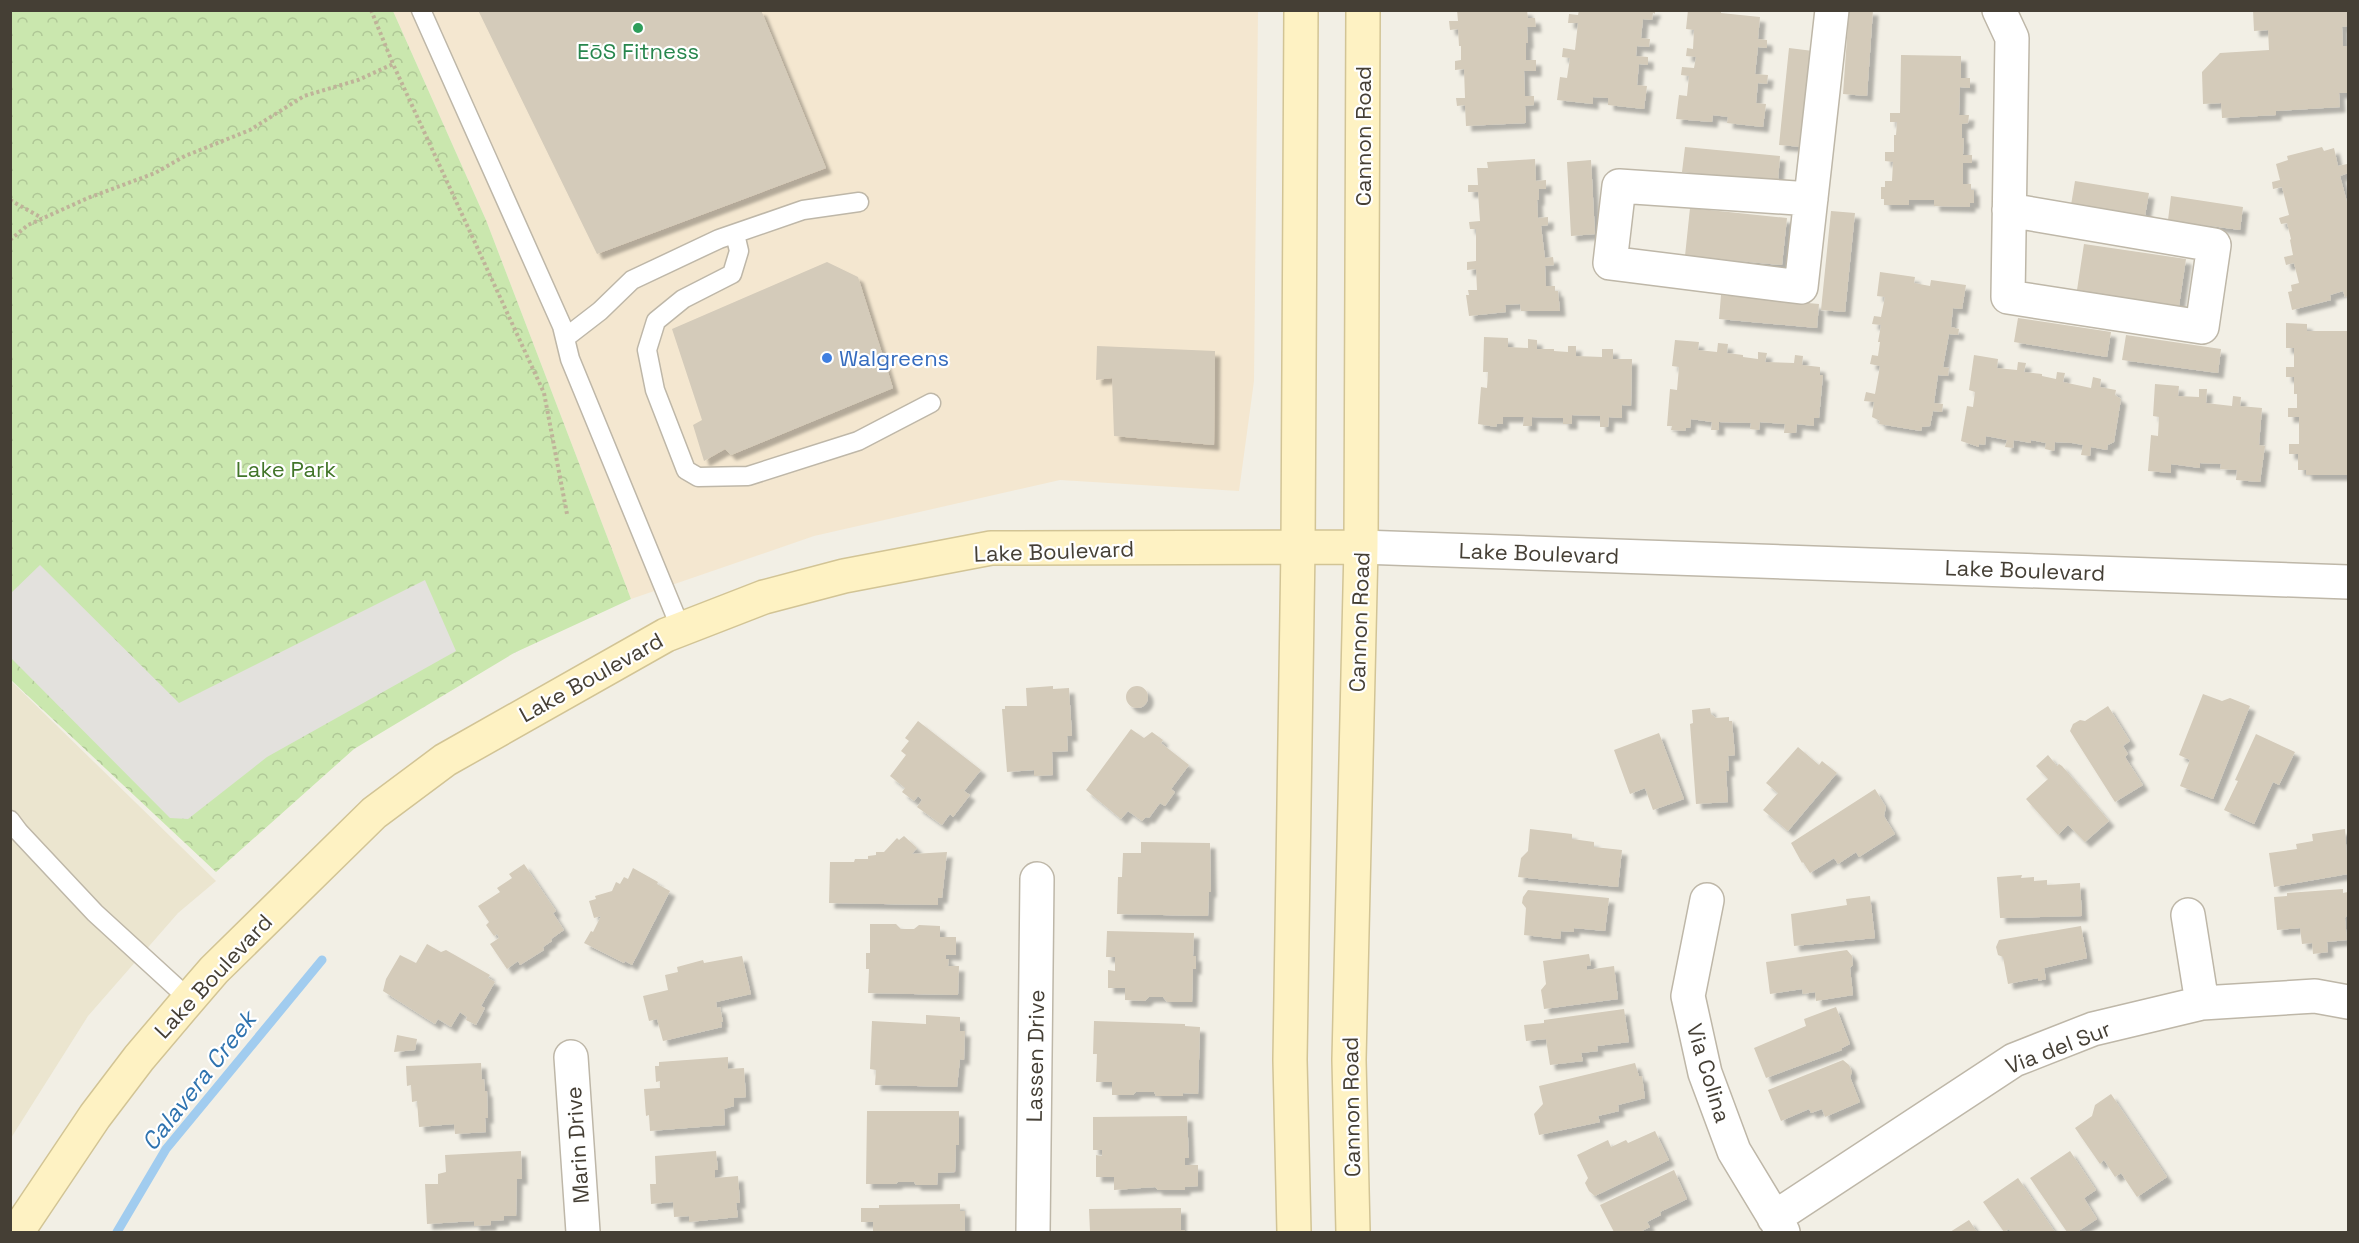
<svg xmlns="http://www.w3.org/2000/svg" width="2359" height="1243" font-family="'Space Grotesk',sans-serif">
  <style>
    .commercial { fill: #f4e7d0 }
    .education { fill: #ebe5cf }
    .park { fill: url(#park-crowns) }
    .parking { fill: #e3e1dd }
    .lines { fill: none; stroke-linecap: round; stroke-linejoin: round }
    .stream { stroke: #a1ccef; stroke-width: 9 }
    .building { fill: #d4cbba; filter: url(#shadow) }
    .service-casing { stroke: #beb7a8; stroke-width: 21 }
    .minor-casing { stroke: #beb7a8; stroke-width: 36 }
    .tertiary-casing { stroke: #beb7a8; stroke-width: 36 }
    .secondary-casing { stroke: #d2c495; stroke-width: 36 }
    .path { stroke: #bfb399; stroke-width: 4; stroke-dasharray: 3 3; stroke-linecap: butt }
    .service { stroke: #fff; stroke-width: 18 }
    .minor { stroke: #fff; stroke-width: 33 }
    .tertiary { stroke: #fff; stroke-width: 33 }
    .secondary { stroke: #fef2c3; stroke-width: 33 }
    .leisure-dot { fill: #2e9e5b; stroke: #fff; stroke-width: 2 }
    .shop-dot { fill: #3f7fe0; stroke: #fff; stroke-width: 2 }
    .labels { text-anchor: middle; stroke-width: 4.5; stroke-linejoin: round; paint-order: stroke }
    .leisure-label { font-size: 22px; fill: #27864d; stroke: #fff }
    .street-label { font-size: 22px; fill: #453f35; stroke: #fff }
    .shop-label { font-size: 22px; fill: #366cbe; stroke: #fff; text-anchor: start }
    .park-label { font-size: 22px; fill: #427529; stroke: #fff }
    .water-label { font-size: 24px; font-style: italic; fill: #2f73af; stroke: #fff }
  </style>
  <defs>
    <pattern id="park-crowns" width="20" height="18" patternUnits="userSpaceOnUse" patternTransform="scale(1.5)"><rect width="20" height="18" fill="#cae7ae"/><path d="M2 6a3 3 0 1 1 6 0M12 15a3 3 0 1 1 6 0" fill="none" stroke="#afc796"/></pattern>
    <filter id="shadow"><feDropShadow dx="5.5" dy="5.5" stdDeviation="1.5" flood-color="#0004"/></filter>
  </defs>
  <rect width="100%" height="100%" fill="#f2efe5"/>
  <!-- commercial -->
  <path class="commercial" d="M393,11h865l-4,370 -15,110 -179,-11 -246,56 -183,63 -145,-379z"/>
  <!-- education -->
  <path class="education" d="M11,681l205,200 -38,32 -90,103 -77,122z"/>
  <!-- park -->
  <path class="park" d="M10,11h383l93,209 145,379 -117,54 -160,96 -138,123 -205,-192z"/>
  <!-- parking -->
  <path class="parking" d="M40,565l139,138 246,-123 31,71 -189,106 -79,62 -18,-1 -159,-160v-65z"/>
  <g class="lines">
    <!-- stream -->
    <path class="stream" d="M117,1232l49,-83 156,-189"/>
  </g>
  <!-- building -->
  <path class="building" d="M478,10h283l65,158 -229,86z
    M1457,10h70l1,8h7l1,9h-9l1,16h-2v17h10v11h-12l1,25h9v9l-9,1 1,17 -60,3 -1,-21 -8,1 -1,-8h9l-1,-29 -9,1v-9l6,-1v-14h-2l-1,-17 -8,1 -1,-9h9z
    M1579,10h76v4l-2,-1 -1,7 -9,-1 -2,19 9,1 -1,8 -12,-1 -1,10 12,1v8l-9,-1 -2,21 10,1 -3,23 -36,-4v-7l-15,-1v7l-36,-4 3,-23 7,1 3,-20 -8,-1 1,-9 12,2 3,-27h-10l1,-9 9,1z
    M1688,10h33v3l39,4 -2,22 9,1v8l-9,-1 -3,27 13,1 -1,9 -9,-1 -2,20 10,1 -3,23 -36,-4 1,-6 -15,-2 -1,7 -36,-3 3,-24 8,1 2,-20 -8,-1 1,-8 12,1 2,-11 -10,-1 1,-8 6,1 1,-19 -8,-1z
    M1849,10h24l-6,86 -24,-2z
    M2253,10h95v16l-6,1 1,19h5v47h-9l1,14 -64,4v4l-54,3 -1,-15 -18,1 -1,-32 18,-19 49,-3 -1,-20 -14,1z
    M1789,48l24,3 -10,96 -24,-2z
    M1901,55l60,1v22h9v10l-10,-1 -1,28h10l-1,8 -6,1v14h2l-1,17h9v8h-9v21h8v6h3v13h-4v4l-36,-1v-6h-25v5h-25v-6h-3v-12h4v-6h7l1,-19 -8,-1v-9h9v-17h2l1,-13h-7v-9h10z
    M1685,147l95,9 -2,25 -96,-9z
    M2322,147l2,4 10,-3 4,18 9,-2 1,4v5l-8,3 7,26h1v94l-3,1 -2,-6 -13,4 1,5 -39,10 -4,-18 4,-1 -1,-6 8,-2 -5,-20 -8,2 -2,-8 9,-2 -3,-15 1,-1 -4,-16 -6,1 -2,-6 10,-3 -7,-28 -9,2 -1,-7 8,-2 -4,-16 12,-4 -1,-4z
    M1535,159l1,22 10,-1v9h-7v11h-2l1,18 10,-1v8l-7,1 4,32 8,-1 1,8 -9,1 1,20h9v5h3l2,20h-39l-1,-7 -15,1 1,7 -37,4 -3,-21h3l-1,-5h9l-1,-21 -9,1v-8l9,-1v-32h-6l-1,-7 11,-1 -2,-29h-10v-7h10l-1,-17h11l-1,-6z
    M1591,160l4,74 -24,2 -4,-74z
    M2075,181l74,12 -4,23 -74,-11z
    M2171,196l72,11 -3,23 -72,-10z
    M1690,208l97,10 -5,47 -97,-9z
    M1831,211l24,2 -10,99 -24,-2z
    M2084,244l102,15 -7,47 -102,-16z
    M827,262l31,15 35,111 -162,67 -6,-6 -21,12 -11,-36 9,-5 -30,-91z
    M1880,272l35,5 -1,6 16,3 1,-6 35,5 -4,24 -9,-1 -2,19 8,2 -1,6 -9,-1 -6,33 6,1 -1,8 -10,-1 -4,28 9,1 -1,8 -9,-1 -3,15 -8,1 -1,4 -42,-7 1,-3 -8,-4 2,-15 -10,-1 2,-9 9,2 5,-28 -10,-2 2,-9 6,1 2,-14h-2l3,-17 -9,-1 2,-8 7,1 4,-20 -8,-1z
    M1721,295l98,9 -2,24 -98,-9z
    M2018,318l93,14 -4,25 -93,-15z
    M2286,323l21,1v7h41v144h-42v-5h-8v-16h-9v-10h10v-27h-11v-9h9v-14h-3v-17h-8v-10h8v-19h-8z
    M2126,335l95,14 -3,24 -96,-13z
    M1484,337l24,1v9l20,1v-9l9,1v9h17v2l14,1v-6h8v10l26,1v-8h11v10h19l-1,47 -9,-1v13l-13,-1 -1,10h-8v-11l-28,-1v9h-9v-6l-31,-1v9h-9l1,-9h-21v7h-6l-1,3 -18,-3 3,-37 6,1 1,-16h-5z
    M1675,340l24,2 -1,8 19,2 1,-9 10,1 -1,9 16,2v2l15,2v-7l9,1 -2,9 29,1 1,-8 8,1 -1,9 18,2v8h3l-4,43h-5v8l-17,-2 -1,9h-12l1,-9 -25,-2 -1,8 -9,-1 1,-6 -32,-1v8h-8l1,-8 -21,-3 -1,9h-4l-1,3 -14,-1 1,-4h-5l3,-37 7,1 2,-23 -7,-1z
    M1097,346l118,5 -1,94 -100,-9 -2,-58 -16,2z
    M1974,355l24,4 -1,9 20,2 1,-8 8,1 -2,9 18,2v2l14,3 1,-7 8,1 -2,9 28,6 2,-11 8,2 -1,8 16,3 -1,5 6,4 -7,43 -6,3 -1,5 -16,-3 -1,9 -9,-1 2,-10 -11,-2 -17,-1 -1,9 -9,-2 1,-6 -15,-3v3l-17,-3 -1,8 -8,-1 2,-7 -21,-4 -1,9 -6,-1v3l-18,-6 6,-35 6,1 2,-15 -6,-2z
    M2155,384l24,2 -1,10 21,1v-8h8l-1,14 26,3 1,-10 8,1 -1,9 22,2 -3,37 6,1 -5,36 -24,-2 1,-10 -17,-1 1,-5 -21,-1v5l-29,-4v9l-23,-2 3,-36 7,1 1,-19 -6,-1z
    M1053,686v3l16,-1 3,48h-5l1,15 -16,1 1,23 -19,1v-6l-27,2 -5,-63h3v-3h22l-1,-18z
    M1126 697a11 11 0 1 1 22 0a11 11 0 1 1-22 0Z
    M2203,694l19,7 8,-3 20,8 -37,93 -33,-13 10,-26 -11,-5z
    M2108,706l22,35 -7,5 5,8 -3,3 18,28 -28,17 -45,-71 3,-7 7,-4 5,1z
    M1710,708l1,6 5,4 13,-1v4h3l3,34 -7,1 1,15h-3l2,31 -32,2 -6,-80 3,-1 -1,-13z
    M918,721l63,49 -17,21 6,4 -17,22 -3,-3 -8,11 -25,-18 5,-7 -4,-4 -4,5 -12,-9 3,-4 -15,-12 16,-21 -5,-4 8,-10 -4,-3z
    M1131,729l13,9 8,-6 11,8 -2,3 28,22 -18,24 4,3 -10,14 -5,-3 -11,15 -3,-1 -4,4 -14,-10 -7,8 -35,-29z
    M1659,733l25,66 -31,11 -8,-22 -15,6 -16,-44z
    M2256,734l39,18 -16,33 -6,-3 -19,42 -30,-14 14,-29 -3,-1z
    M1798,747l21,18 3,-4 15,12 -49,58 -25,-21 15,-17 -12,-10z
    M2048,755l9,11 2,-2 3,2 47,55 -24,21 -17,-17 -10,10 -32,-36 22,-20 -12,-13z
    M1875,789l11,18 -2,9 11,18 -36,23 -3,-5 -18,12 -4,-6 -24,15 -7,-11 -1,1 -11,-20z
    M1530,829l42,5v5l22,3v5l28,3 -4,37 -100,-10 3,-19 7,-7z
    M2345,829l3,45 -74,13 -5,-34 28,-4 -1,-5 17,-3 -1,-7z
    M904,836l13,12 -5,6 35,-2 -5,46h-4v7l-109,-2 1,-41h24l1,-3h13v-3l8,-1v-3h8l13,-14 2,2z
    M1141,842l69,1 1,49h-2l-1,24 -91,-2 1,-37h4l1,-24h18z
    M524,864l32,47 -3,2 11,17 -13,9 1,2 -9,6 1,3 -24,15 -2,-4 -11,8 -17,-25 9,-6 -2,-4 -3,2 -8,-11 3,-3 -11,-16 22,-14 -3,-4 15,-10 -3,-4z
    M633,868l25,14 -1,2 13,7 -38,74 -7,-4 -1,2 -40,-20 7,-12 2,1 8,-16 -7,2 -5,-17 7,-2 -1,-3 17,-5 4,-9 4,2 4,-7 4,2z
    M2022,875l-1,3 13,-1v4l13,-1v5l33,-2 2,33 -82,2 -3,-41z
    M2343,889v4l5,-1v22l-3,4 2,22 -20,2 1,10 -15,2 -1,-11 -10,1 -2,-16 -23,2 -3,-33 13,-1v-3z
    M1528,890l81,8 -4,33 -31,-3v4l-13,-1 -1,8 -36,-4 2,-27 -4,-5 1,-6z
    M1870,896l5,42 -81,8 -3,-32 56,-9 -1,-6z
    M870,924h26l5,5h13l5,-4 21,1v11h16v18h-10v4h3l-1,7h11l-1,29 -90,-2 1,-24h-3v-16h4z
    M2081,926l6,32 -43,10 2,11 -8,2v-3l-30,6 -5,-27 -5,-2 -2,-8 3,-7z
    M1107,931l87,2 -1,23h3v13h-3l-1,33h-25l-4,-5h-14l-4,4 -20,-1v-12h-17v-18l7,1v-14h-9z
    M427,944l14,8 5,-2 44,25 -2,3 7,4 -14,24 4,2 -9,17 -10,-5 1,-3 -7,-5 -9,15 -13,-8 -3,5 -52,-33 3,-12 14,-24 16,8z
    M1847,950l5,6 1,9 -3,3 3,27 -37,6 -1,-9 -12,2 -1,-5 -32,5 -4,-32z
    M1589,954l2,11 -4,1v4l27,-4 4,33 -74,10 -3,-19 5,-6 -3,-23z
    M742,956l9,38 -35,8 1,6 3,-1 3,15h-2l1,5 -59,14 -6,-22 -8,2 -6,-25 25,-6 -3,-15 13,-3 -1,-5 26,-7 1,3z
    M1836,1007l14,37 -8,4v2l-76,28 -12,-30 52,-22 -2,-7z
    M1624,1009l5,33 -32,4 1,5 -17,2 2,8 -33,4 -4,-26 -20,2 -2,-16 20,-2v-3z
    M926,1015l34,2v14h5l-1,29 -4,-1 -3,28 -82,-2 1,-15 -6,-1 2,-48 54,3z
    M1094,1021l91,3v2l15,1 -2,67 -15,-1v3h-27l-2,-4h-18l-3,3h-21v-13h-16l1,-28h-4z
    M397,1035l20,4 -2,11 -21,2z
    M728,1057v12l16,-1 2,29 -12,1v8l-10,3 1,16 -75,6 -1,-16 -3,1 -2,-27 16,-1v-7l-4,1 -1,-16h4v-4z
    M1843,1060l6,5 3,7 -2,5 10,25 -35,15 -3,-8 -11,4 -2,-4 -28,12 -13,-31z
    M481,1063l1,17 2,-1 1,12h2l1,27h-3l1,14 -31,2 -1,-10 -35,3 -2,-26 -5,1 -1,-17 -4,1 -1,-20z
    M1635,1063l4,13h3l3,22 -27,7 1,6 -21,5 2,6 -61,13 -5,-21 9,-10 -4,-18z
    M2111,1094l56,83 -30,20 -16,-24 -6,4 -11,-17 -4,4 -25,-36 17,-12 3,-11z
    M867,1111h92v34h-3l-1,27 -17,1 -1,12h-21l-2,-3h-16l-2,2h-30z
    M1187,1116l2,42h-4v7h13v21l-13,1v3h-27l-3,-3 -41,3v-13h-18v-22l6,1v-6h-9v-33z
    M1655,1131l14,29 -74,36 -6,-5 -4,-8 3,-5 -11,-23 31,-15 3,7 15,-7 2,3z
    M521,1151l1,28h-5l-1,37h-12v4l-13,1v4l-17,1v-5l-47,3 -2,-40h13v-10l8,-2 -1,-17z
    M716,1151l2,19h-3v8l23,-2 2,27h-4l2,14 -49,5v-6l-15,1 -1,-15 -22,2 -1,-20h6l-1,-28z
    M2070,1151l26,39 -12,8 13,21 -20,13h-10l-37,-54z
    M1674,1170l13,29 -27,13 1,3 -14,7 3,5 -10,5h-26l-14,-27z
    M2018,1178l37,54h-44l-2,-3 -5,3 -21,-30z
    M960,1204v7h5v21h-92v-10h-12v-14h18v-3z
    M1181,1208v22h4v2h-95l-1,-23z
    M1969,1220l8,12h-27z"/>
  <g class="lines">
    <defs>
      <path id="service" d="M421,10l141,316 8,33 111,270
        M735,234l4,17 -7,23 -49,25 -27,22 -9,29 8,40 31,80 12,7 50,-1 110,-35 73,-38
        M565,338l35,-27 32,-31 87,-41 84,-29 56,-8
        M10,820l9,12 76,81 94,86"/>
      <path id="minor" d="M1999,10l13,28 -4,259 194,30 12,-82 -205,-35
        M1811,199l-192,-13 -9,77 191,24 31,-277
        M1707,900l-19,96 17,77 29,78 49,81
        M2188,915l14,88
        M571,1057l12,175
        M1774,1218l240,-158 79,-31 109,-26 113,-7 33,6
        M1033,1232l4,-353"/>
      <path id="tertiary" d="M1361,547l987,35"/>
      <path id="secondary" d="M17,1232l78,-116 44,-58 50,-59 25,-29 160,-157 71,-53 221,-125 98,-38 80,-21 147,-28 370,-1
        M1294,1232l-4,-172 8,-512 3,-538
        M1353,1232l-4,-172 12,-513 2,-537"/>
    </defs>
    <!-- service casing -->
    <use href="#service" class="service-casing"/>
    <!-- minor casing -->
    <use href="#minor" class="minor-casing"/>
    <!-- tertiary casing -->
    <use href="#tertiary" class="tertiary-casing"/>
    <!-- secondary casing -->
    <use href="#secondary" class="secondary-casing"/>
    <!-- path -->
    <path class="path" d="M371,10l22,54
      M10,200l32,18
      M10,240l18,-15 60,-27 67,-25 30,-17 65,-26 54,-34 54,-16 35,-16 151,329 23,121"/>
    <!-- service -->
    <use href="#service" class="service"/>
    <!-- minor -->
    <use href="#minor" class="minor"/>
    <!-- tertiary -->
    <use href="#tertiary" class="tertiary"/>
    <!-- secondary -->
    <use href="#secondary" class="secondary"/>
  </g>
  <!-- markers -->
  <circle class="leisure-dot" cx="638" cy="28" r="6"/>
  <circle class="shop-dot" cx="827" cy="358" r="6"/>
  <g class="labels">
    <!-- leisure labels -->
    <g class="leisure-label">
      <text x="638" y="59">EōS Fitness</text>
    </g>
    <!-- street labels -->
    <g class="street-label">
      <text transform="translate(1363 136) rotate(-90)" y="8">Cannon Road</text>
      <text transform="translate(1054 551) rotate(-2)" y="8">Lake Boulevard</text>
      <text transform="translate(1539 553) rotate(2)" y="8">Lake Boulevard</text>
      <text transform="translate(2025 570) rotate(2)" y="8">Lake Boulevard</text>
      <text transform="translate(1359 622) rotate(-88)" y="8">Cannon Road</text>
      <text transform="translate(591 677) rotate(-29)" y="8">Lake Boulevard</text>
      <text transform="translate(213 976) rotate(-47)" y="8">Lake Boulevard</text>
      <text transform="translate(2058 1047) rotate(-21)" y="8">Via del Sur</text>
      <text transform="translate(1035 1056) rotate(-89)" y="8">Lassen Drive</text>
      <text transform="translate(1709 1073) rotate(73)" y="8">Via Colina</text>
      <text transform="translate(1351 1107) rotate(-91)" y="8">Cannon Road</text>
      <text transform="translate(577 1145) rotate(-94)" y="8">Marin Drive</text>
    </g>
    <!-- shop labels -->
    <g class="shop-label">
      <text x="839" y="366">Walgreens</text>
    </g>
    <!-- park labels -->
    <g class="park-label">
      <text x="286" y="477">Lake Park</text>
    </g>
    <!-- water labels -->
    <g class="water-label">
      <text transform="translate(199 1081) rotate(-52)" y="8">Calavera Creek</text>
    </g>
  </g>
  <!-- border -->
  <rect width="2359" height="1243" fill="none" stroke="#453f35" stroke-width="24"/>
</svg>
